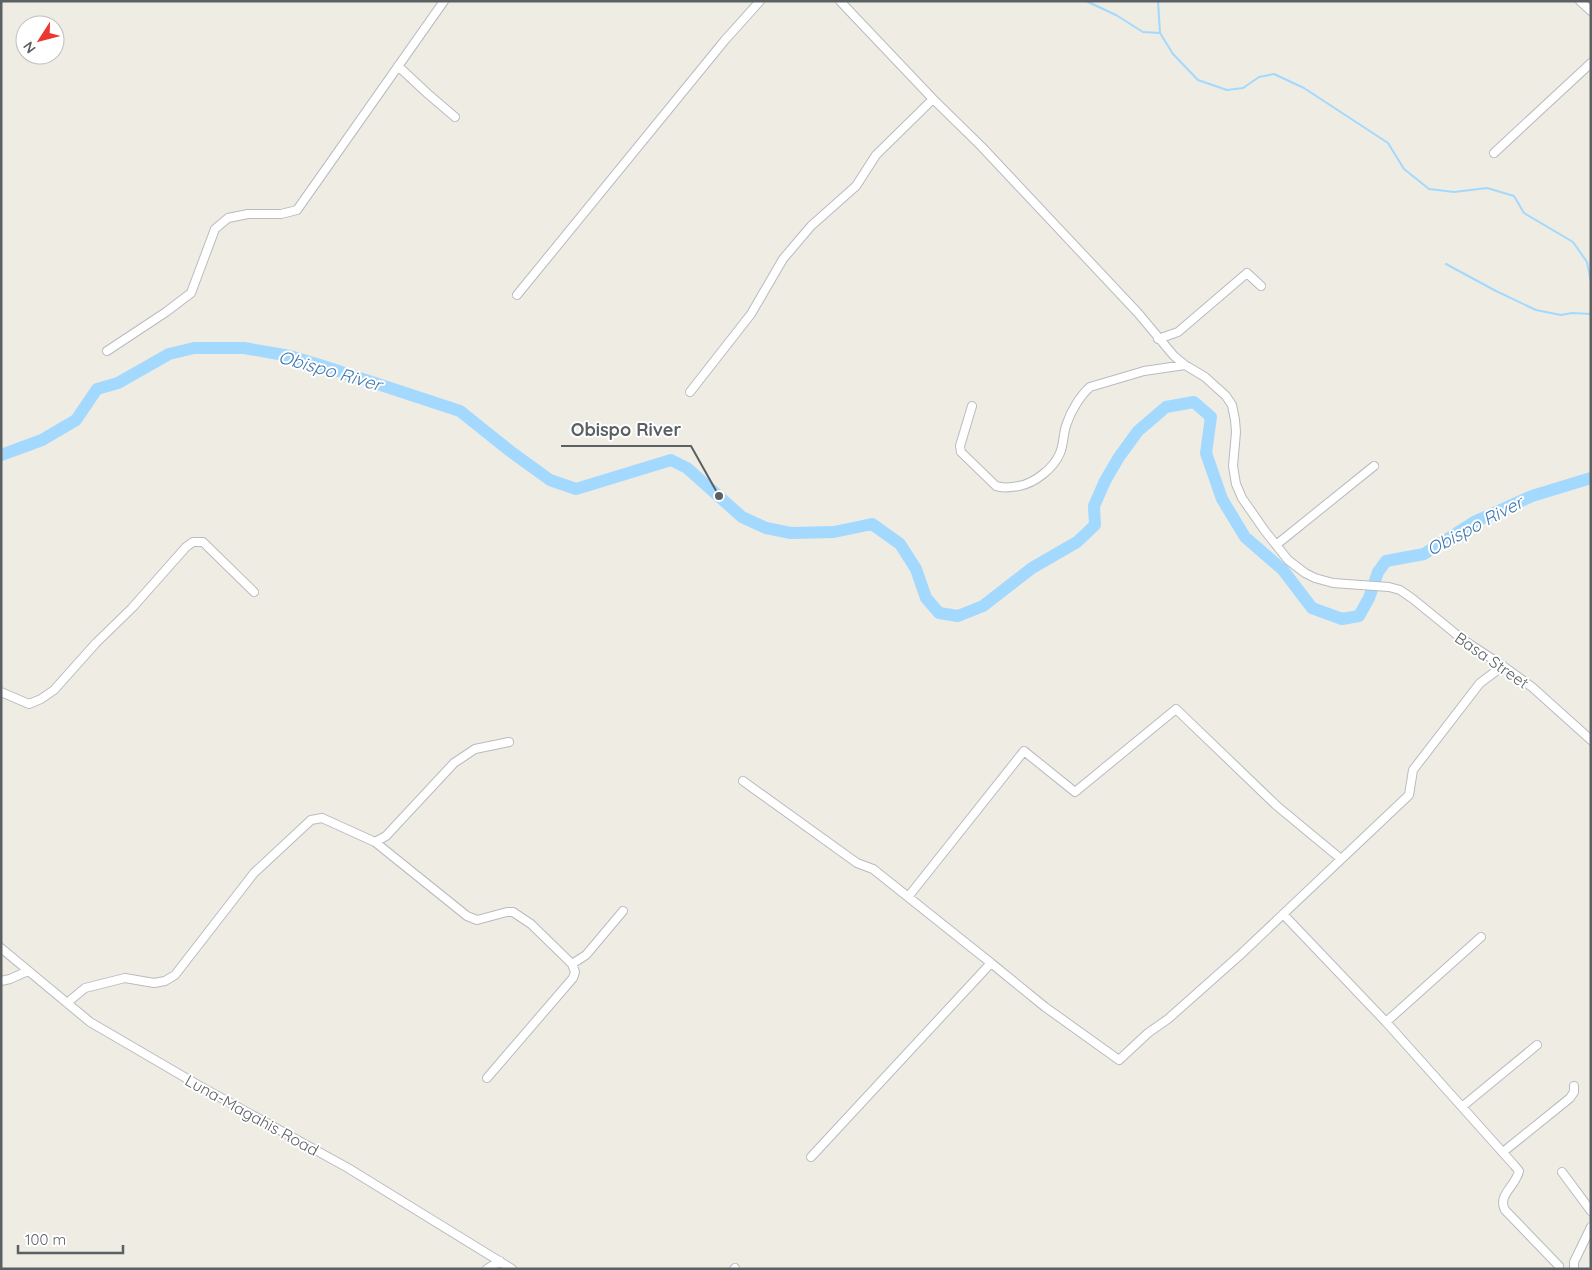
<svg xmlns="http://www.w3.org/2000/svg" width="1592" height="1270" font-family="Quicksand,sans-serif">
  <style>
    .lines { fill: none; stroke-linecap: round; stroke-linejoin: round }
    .stream { stroke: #a3d9ff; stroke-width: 2 }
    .river { stroke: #a3d9ff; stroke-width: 12 }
    .minor-casing { stroke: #b8bbc0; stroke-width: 10 }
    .minor { stroke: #fff; stroke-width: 8 }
    .labels { text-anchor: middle; stroke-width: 4; stroke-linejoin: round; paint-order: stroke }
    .street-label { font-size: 16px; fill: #5b6064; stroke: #fff }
    .water-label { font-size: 18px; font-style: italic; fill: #3f79b2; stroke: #fff }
    .leader { fill: none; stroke: #5b6064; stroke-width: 2 }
    .callout-dot { fill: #5b6064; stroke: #fff; stroke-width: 2 }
    .callout-label { font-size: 18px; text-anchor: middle; font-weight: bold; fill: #5b6064; stroke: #fff; stroke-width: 4; stroke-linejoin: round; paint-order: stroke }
  </style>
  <rect width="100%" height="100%" fill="#eeece3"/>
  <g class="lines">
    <!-- stream -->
    <path class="stream" d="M1086,1l30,14 27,17 17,1
      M1158,1l2,32 13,21 25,26 29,10 16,-2 16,-11 15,-3 30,14 84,55 16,26 25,20 25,3 33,-4 27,8 10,17 49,29 14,20 4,20
      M1446,264l50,27 40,19 25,5 11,-2 19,1"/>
    <!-- river -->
    <path class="river" d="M1,455l41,-15 34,-20 21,-31 21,-6 51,-29 25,-6h50l46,8 33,10 137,45 50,40 40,29 26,9 95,-29 16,8 55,49 24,11 25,5 43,-1 38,-8 28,20 16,25 10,29 13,15 19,3 25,-10 49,-38 45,-26 18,-17 -1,-19 11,-25 14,-24 19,-26 28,-24 28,-5 17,15 -5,36 16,46 23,38 38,33 29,38 30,11 17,-3 10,-18 9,-26 8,-11 38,-7 50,-32 58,-26 59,-18"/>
    <defs>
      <path id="minor" d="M840,1l93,98 48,47 157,167 36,43 11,9 20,12 21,19 6,9 3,15 1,12 -3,34 3,18 6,14 23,33 23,29 17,13 10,5 18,5 56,4 11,3 13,9 49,40 41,27 29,21 59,53
        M1580,1l11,10
        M398,66l30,28 27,23
        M1494,153l97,-90
        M517,295l208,-255 35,-39
        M1158,339l20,-7 69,-59 14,13
        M107,351l59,-39 25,-19 24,-64 13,-11 20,-4h33l16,-4 147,-209
        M690,392l61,-78 32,-55 28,-33 45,-40 20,-31 57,-56
        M972,406l-12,40 1,6 35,34c8,3 15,1 23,0 16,-3 35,-18 41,-33 4,-9 3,-21 7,-30 4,-12 13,-27 23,-36l54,-16 41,-6
        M1276,545l98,-79
        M1,692l28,12 12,-5 13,-9 42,-47 36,-35 54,-61 7,-5h10l51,50
        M743,781l114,82 16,6 118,94
        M375,842l92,74 10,4 30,-8h6l18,12 41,40 14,-9 37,-44
        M908,897l116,-146 51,41 101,-83 101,97 64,53
        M1283,914l103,108 128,143 5,6c-3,15 -22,24 -14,39l54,56
        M1,948l89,74 108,63 150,83 164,101
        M1,981l9,-2 18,-8
        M67,1003l18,-15 40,-10 29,5 11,-2 10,-6 79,-102 57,-53 11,-2 53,24 11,-6 68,-73 21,-14 34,-7
        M1386,1022l95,-85
        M487,1078l86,-100 2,-6 -3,-8
        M1463,1106l74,-61
        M1503,1152l67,-54 4,-6v-6
        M811,1157l180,-194 54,44 74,53 29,-27 20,-14 72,-64 169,-160 4,-25 67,-87 23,-17
        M1562,1172l29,39
        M487,1269l13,-8
        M734,1269l1,-1
        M1574,1269v-7l17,-35"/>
    </defs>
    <!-- minor casing -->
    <use href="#minor" class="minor-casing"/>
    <!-- minor -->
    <use href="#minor" class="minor"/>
  </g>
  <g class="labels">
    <!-- street labels -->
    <g class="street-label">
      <text transform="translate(1492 660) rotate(35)" y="6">Basa Street</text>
      <text transform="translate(252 1115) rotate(29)" y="6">Luna-Magahis Road</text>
    </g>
    <!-- water labels -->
    <g class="water-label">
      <text transform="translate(330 371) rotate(16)" y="6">Obispo River</text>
      <text transform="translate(1475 526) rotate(-28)" y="6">Obispo River</text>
    </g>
  </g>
  <!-- callouts -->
  <path class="leader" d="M719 496L691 446H561"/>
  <circle class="callout-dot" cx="719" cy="496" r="5"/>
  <g class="callout-label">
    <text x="626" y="436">Obispo River</text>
  </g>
  <!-- border -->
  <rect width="1592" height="1270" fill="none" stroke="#5b6064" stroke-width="5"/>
  <!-- north arrow -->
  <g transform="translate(40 40) rotate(234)"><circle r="24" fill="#ffffff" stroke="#bdbfc1"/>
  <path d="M0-4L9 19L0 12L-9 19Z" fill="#ea382e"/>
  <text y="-8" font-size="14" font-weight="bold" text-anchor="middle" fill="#5b6064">N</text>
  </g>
  <!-- scale -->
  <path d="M18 1245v8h105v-8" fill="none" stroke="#5b6064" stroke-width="2.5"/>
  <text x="25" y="1245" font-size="15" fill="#5b6064" stroke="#ffffff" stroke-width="4" paint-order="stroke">100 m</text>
</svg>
